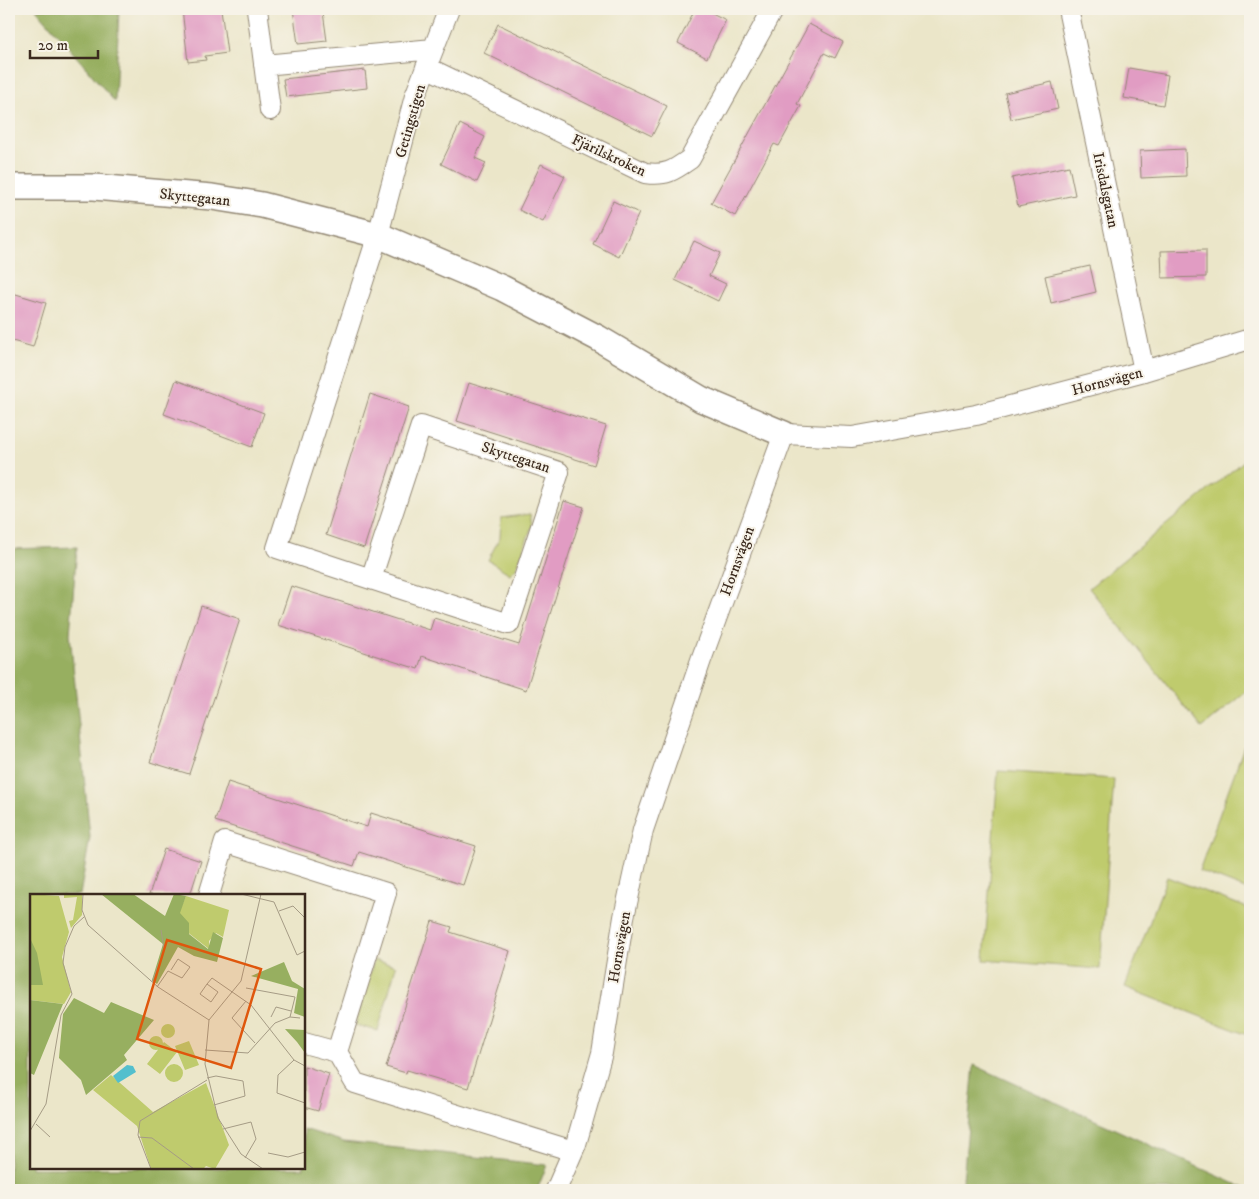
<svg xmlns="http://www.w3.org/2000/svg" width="1259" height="1199" font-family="'IM FELL DW Pica',serif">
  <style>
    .green { fill: #bfcb6d; stroke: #7d7a46 }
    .forest { fill: #97af60; stroke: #696c3f }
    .building { fill: #e19cc3 }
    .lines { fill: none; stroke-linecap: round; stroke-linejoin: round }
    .minor-casing { stroke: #938874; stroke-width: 22 }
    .tertiary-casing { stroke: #938874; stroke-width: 28 }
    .minor { stroke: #fff; stroke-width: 20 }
    .tertiary { stroke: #fff; stroke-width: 25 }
    .labels { text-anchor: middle; stroke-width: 4; stroke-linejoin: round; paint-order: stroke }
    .street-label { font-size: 15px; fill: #3b2a1e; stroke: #f7f3e8 }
    .inset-road { fill: none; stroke: #a59b85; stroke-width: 1 }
    .view { fill: #df570d; fill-opacity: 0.15; stroke: #df570d; stroke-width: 2.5 }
    .inset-edge { fill: none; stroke: #3b2a1e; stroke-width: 2.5 }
  </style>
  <rect width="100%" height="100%" fill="#f7f3e8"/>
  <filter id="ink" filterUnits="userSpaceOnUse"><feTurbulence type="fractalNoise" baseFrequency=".02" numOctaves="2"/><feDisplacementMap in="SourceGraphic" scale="10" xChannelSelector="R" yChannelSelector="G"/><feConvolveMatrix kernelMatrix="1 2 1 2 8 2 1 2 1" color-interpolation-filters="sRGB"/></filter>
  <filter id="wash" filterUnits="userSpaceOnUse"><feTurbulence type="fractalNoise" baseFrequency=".0096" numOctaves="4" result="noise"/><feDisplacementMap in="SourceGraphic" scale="20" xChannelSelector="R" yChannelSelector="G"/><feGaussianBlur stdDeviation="1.12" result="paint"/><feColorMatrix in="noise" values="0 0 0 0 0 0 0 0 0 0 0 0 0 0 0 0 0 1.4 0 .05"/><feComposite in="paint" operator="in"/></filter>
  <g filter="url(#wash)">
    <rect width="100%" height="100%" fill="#ebe6c9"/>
    <!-- green -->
    <path class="green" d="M1250,456v233l-48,39 -113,-140z
      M530,514l2,12 -15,41 -7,7 -22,-14 12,-23 1,-19z
      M1250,730v161l-51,-20z
      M998,771l116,8 -14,190 -116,-9z
      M1167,877l83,32v127l-125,-49z
      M374,960l22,6 -18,65 -23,-6z"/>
    <!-- forest -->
    <path class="forest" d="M36,9h83l-4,93z
      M77,547l-7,87 20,203 -10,58h-49v273h273v-39l40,13 203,23 -10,25h-528v-641z
      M974,1065l268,122 8,3h-288z"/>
    <g id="blocks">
      <!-- building -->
      <path class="building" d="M182,9h39l6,44 -22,3 1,4 -18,2z
        M293,9h18v4l12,-1 4,29 -29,3z
        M695,9h9l22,11 -19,38 -29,-15z
        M498,24l169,82 -15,30 -168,-83z
        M809,24l34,18 -8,16 -11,-5 -27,51 4,2 -22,40 -5,-2 -39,72 -24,-13z
        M1129,68l39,7 -5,30 -39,-7z
        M365,70l2,18 -81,9 -3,-18z
        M1052,82l6,27 -47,10 -6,-26z
        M460,124l25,13 -10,21 11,5 -9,19 -36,-18z
        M1185,149l1,27 -45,2 -1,-27z
        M541,164l24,12 -22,46 -24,-12z
        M1069,166l6,29 -57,12 -6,-29z
        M613,201l26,12 -20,44 -26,-13z
        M694,241l26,12 -11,23 17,8 -8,17 -43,-21z
        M1206,250v27l-44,1 -1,-27z
        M1090,266l6,26 -45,11 -6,-27z
        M9,292l37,11 -13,44 -24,-7z
        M176,380l88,33 -12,34 -88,-33z
        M469,383l137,43 -12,39 -137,-44z
        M370,394l39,13 -45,141 -38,-13z
        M564,501l20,6 -58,183 -104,-34 -4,13 -140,-44 13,-39 139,44 4,-12 85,27z
        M201,606l39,13 -51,155 -39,-12z
        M228,782l139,45 4,-14 105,33 -13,39 -104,-33 -5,14 -139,-45z
        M164,849l37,12 -11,34h-41z
        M432,921l20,6 -2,5 60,19 -42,137 -61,-18 -1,3 -20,-6z
        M304,1066l25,8 -11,37 -14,-4z"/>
    </g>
  </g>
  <g filter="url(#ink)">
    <use href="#blocks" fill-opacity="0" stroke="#938874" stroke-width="1"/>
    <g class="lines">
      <defs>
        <path id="minor" d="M257,9l13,101
          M1068,9l76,362
          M264,65l169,-16
          M426,67l219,106c21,3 28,-2 45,-14l83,-150
          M421,426l138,46 -50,152 -138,-45z
          M371,579l-94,-31 101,-313 37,-139 34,-87
          M209,895l16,-53 161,51 -49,159
          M304,1043l33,9 18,31 218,68
          M556,1190l20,-46 26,-91 22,-136 19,-87 58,-170 83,-226 68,3 124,-22 168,-44 106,-32"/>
        <path id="tertiary" d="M9,187h85l118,10 50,8 116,30 124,53 96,50 103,61 83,35"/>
      </defs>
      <!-- minor casing -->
      <use href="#minor" class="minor-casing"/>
      <!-- tertiary casing -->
      <use href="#tertiary" class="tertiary-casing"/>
      <!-- minor -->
      <use href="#minor" class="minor"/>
      <!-- tertiary -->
      <use href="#tertiary" class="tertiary"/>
    </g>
  </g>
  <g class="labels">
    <!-- street labels -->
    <g class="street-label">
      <text transform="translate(410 121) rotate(-74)" y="5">Getingstigen</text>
      <text transform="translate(609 155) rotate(25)" y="5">Fjärilskroken</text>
      <text transform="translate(1106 190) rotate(78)" y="5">Irisdalsgatan</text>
      <text transform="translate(195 197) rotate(6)" y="5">Skyttegatan</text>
      <text transform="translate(1107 381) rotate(-15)" y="5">Hornsvägen</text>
      <text transform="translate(516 457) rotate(18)" y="5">Skyttegatan</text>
      <text transform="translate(737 561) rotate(-70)" y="5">Hornsvägen</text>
      <text transform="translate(619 947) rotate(-80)" y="5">Hornsvägen</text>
    </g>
  </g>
  <!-- overview -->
  <g transform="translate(30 894)">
    <rect width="275" height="275" fill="#ebe6c9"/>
    <path d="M0,0l29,2 10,36 -7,25 9,35 -7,12 -34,-4v-15h12l-12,-47zM34,0h18v21l-11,13 -2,-7 4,-1 4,-23 -13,1zM156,2l43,14 -6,27 -7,-4 -7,8v8l-23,-18 -7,-18zM131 137a7 7 0 1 1 14 0a7 7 0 1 1-14 0ZM119 149a7 7 0 1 1 14 0a7 7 0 1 1-14 0ZM159,147l10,24 -14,5 -10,-24zM134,148l13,10 -17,22 -13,-10zM135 179a9 9 0 1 1 18 0a9 9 0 1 1-18 0ZM81,181l42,37 53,-29 23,62 -14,24 -9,-3 -3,3h-52l-14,-43 -44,-36z" fill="#bfcb6d"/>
    <path d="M71,0h32l32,22 9,-22 12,2 -6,17 9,10v11l19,15 5,-17 10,6 -6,24 -23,-6 -16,-9 -21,37 -5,-4 11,-36zM0,44l7,15 6,32h-13zM254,68l8,19 13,8v28l-11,-4 4,-24 -47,-13zM44,104l30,15 7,-11 43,18 -30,35 3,5 -41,35 -5,-15 -22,-22 4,-44zM0,106l33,4 -29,71 -4,-2zM255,135l20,1v23l-8,-11z" fill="#97af60"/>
    <path d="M97,171l6,1 3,6 -18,11 -5,-7z" fill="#53bfcd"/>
    <path class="inset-road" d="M53,0l-1,16 6,15 70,62 51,33 -4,44 13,54 23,36 22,15M211,0l33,8 23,53 8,-4M249,17l14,-5 12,12M122,88l12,-33 -3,-19M177,90l5,-6 39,27 43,55 11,6M177,90l11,8 -7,10 -11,-8zM127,93l11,-16 14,7 8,-11 -12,-8 -7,11M216,94l49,9 -5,20M216,107l-14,17 23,25M241,123l5,-10 15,4M179,126l32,-39 20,-87M175,156l43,3 27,-30 15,-6 10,1M264,166l-16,15 -1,18 28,10M177,184l9,-2 27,5 2,15 -31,9M6,230l14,13M193,235l28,-7 5,17 -11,19M0,237l16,-27 15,-89 11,-21 -9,-31 2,-16 9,-21 10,-9M108,243l14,1 42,31M238,259l20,4 17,-5M121,275l-13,-34 2,-14 67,-41"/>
    <path class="view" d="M137,46l94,29 -30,99 -94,-29z"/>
    <rect width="275" height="275" class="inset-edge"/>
  </g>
  <!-- margin -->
  <rect width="1259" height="1199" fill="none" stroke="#f7f3e8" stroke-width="30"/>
  <!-- scale -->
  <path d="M30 50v8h68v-8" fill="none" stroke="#3b2a1e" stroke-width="2.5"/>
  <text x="38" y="50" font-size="15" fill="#3b2a1e" stroke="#f7f3e8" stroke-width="4" paint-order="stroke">20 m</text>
</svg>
